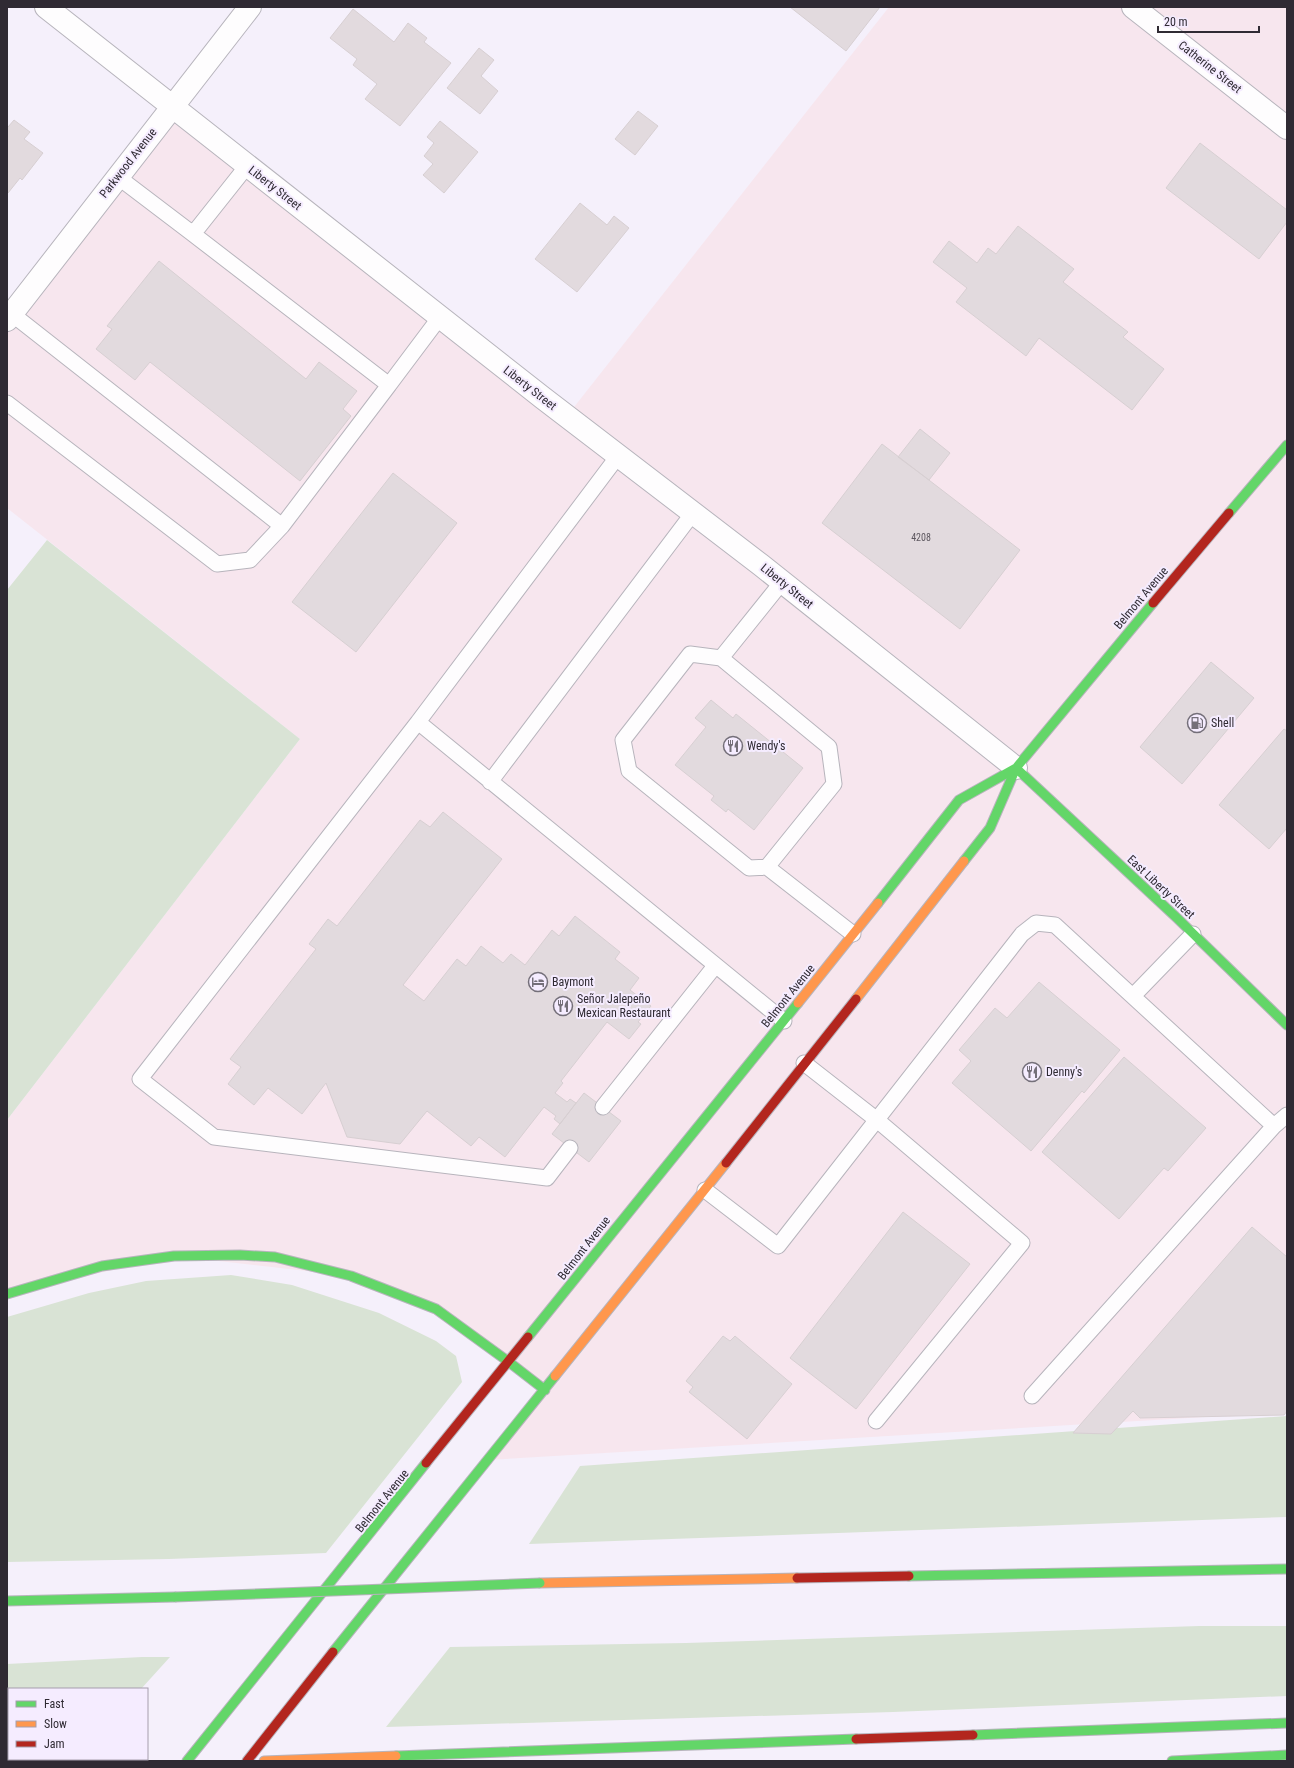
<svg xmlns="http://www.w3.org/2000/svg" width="1294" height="1768" font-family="'Roboto Condensed',sans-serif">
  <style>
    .commercial { fill: #f7e6ee }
    .grass { fill: #d9e3d5 }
    .building { fill: #e2dade; stroke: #d7cfd2 }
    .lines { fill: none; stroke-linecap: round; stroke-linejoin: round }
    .lane-casing { stroke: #b7b4bc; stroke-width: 17 }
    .street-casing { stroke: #b7b4bc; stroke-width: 24 }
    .fast-casing { stroke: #b7b4bc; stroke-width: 11 }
    .slow-casing { stroke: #b7b4bc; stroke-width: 11 }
    .jam-casing { stroke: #b7b4bc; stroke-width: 11 }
    .lane { stroke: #fefdfe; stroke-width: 15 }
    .street { stroke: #fefdfe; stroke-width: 22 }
    .fast { stroke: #63d668; stroke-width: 9 }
    .slow { stroke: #ff974d; stroke-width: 9 }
    .jam { stroke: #b3261e; stroke-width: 9 }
    .fast-bridge-casing { stroke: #b7b4bc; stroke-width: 11; stroke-linecap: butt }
    .fast-bridge { stroke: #63d668; stroke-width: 9 }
    .labels { text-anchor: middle; stroke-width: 4; stroke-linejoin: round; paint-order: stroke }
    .number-label { font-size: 10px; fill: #5d575f }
    .street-label { font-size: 12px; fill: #2f2a33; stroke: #f5ecff }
    .poi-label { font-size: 12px; fill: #2f2a33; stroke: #f5ecff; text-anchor: start }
  </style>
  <rect width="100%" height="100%" fill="#f5f0fb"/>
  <!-- commercial -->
  <path class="commercial" d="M889,7h398v1405l-799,48 57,-70 -109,-81 -85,-33 -177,-20 -167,38v-174l293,-381 -293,-231v-188l164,-213 396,309z"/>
  <!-- grass -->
  <path class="grass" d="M47,540l253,199 -293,381v-530z
    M231,1275l61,10 87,28 57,28 20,15 6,26 -136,171 -157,6 -162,3v-245l82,-24 57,-12z
    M1287,1416v101l-758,27 51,-78z
    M1199,1626h88v70l-394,16 -507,15 64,-80 236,-4z
    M142,1657h28l-29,32h-132v50h-2v-75z"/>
  <!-- building -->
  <path class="building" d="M790,7h90l-34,44z
    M353,9l41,33 14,-19 19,15 -3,4 27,21 -51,63 -35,-27 12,-15 -24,-19 4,-6 -27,-21z
    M479,48l15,12 -13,16 17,15 -18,23 -33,-26z
    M638,111l20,15 -23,29 -20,-16z
    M14,120l16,12 -6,7 19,14 -21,27 -2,-2 -12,15 -1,-1v-66l1,1z
    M440,121l38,31 -34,41 -21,-18 10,-11 -9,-8 10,-13 -7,-6z
    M1200,143l87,67v12l-28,37 -93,-71z
    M580,203l27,22 7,-9 15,12 -52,64 -42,-33z
    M1018,226l56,43 -11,13 65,50 -5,5 41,32 -32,41 -93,-72 -13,18 -70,-54 11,-14 -34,-26 16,-21 28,22 11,-15 8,6z
    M159,261l147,118 13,-17 38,29 -14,18 8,7 -51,65 -150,-119 -15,18 -39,-31 16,-20 -5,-3z
    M920,429l30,24 -21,27 -31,-23z
    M882,444l138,106 -60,79 -138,-106z
    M393,473l64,50 -101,129 -64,-50z
    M1211,662l43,36 -72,86 -42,-37z
    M711,700l22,18 3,-4 67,54 -49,62 -26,-21 -2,3 -15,-12 3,-4 -39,-31 31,-38 -11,-9z
    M1284,729l3,2v97l-18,21 -50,-44z
    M443,812l59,47 -99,126 21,16 33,-42 9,7 15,-20 22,17 8,-9 14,11 27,-35 7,6 16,-20 45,36 -5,7 24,19 -9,12 21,16 -13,16 3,2 -12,15 -22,-17 -46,59 2,2 -8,10 12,9 3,-3 6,4 -16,21 -6,-5 2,-3 -12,-9 -39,50 -26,-20 -8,9 -44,-35 -27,33 -53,-7 -21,-54 -24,31 -34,-26 -14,17 -26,-21 13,-17 -11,-8 86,-110 -7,-5 19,-25 9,7 83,-106 10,7z
    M1039,982l81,68 -36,43 -2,-2 -51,60 -79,-68 19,-22 -12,-11 36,-42 12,10z
    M1124,1057l82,71 -38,43 -4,-3 -45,51 -77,-67z
    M584,1093l37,28 -32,41 -37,-28z
    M903,1212l67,52 -114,145 -66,-51z
    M1252,1227l35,30v154l-3,4 -144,3 -7,-7 -22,23 -38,-1z
    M723,1336l7,5 5,-5 57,48 -45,55 -58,-47 4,-5 -7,-6z"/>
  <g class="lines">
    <defs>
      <path id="lane" d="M247,166l-54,68 196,151 51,-68
        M118,177l75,57
        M12,314l270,212
        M7,403l210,161 33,-4 32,-34 107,-141
        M618,456l-200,266 366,299
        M721,658l61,-76
        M418,722l-278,357 74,58 333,41 23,-30
        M490,782l203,-269
        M767,867l67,-83 -5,-37 -108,-89 -31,-4 -67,86 6,31 120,97 18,-1 86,67
        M1133,996l60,-62
        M804,1063l73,57 145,123 -146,178
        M603,1107l112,-141
        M705,1190l73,56 244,-312 14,-11 19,2 219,201
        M1032,1396l242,-270 13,-11"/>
      <path id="street" d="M46,7l497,391 218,167 255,203
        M1133,7l154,121
        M7,320l243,-313"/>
      <path id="fast" d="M1229,513l58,-68
        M1016,768l161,150 110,107
        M964,861l26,-33 26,-60 137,-165
        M878,903l81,-103 57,-32
        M7,1294l95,-28 72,-10 66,-1 35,2 76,19 85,33 73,53
        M528,1337l270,-334
        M509,1362l36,28
        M909,1576l378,-7
        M7,1601l168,-4
        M333,1652l222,-276
        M973,1735l314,-12
        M396,1756l460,-17
        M187,1761l239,-298
        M1172,1761l115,-6"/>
      <path id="slow" d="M856,999l108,-138
        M798,1003l80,-100
        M555,1376l171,-213
        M540,1583l257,-5
        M264,1761l132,-5"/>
      <path id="jam" d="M1153,603l76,-90
        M726,1163l130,-164
        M426,1463l102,-126
        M797,1578l112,-2
        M856,1739l117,-4
        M247,1761l86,-109"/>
    </defs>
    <!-- lane casing -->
    <use href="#lane" class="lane-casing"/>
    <!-- street casing -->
    <use href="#street" class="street-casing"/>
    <!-- fast casing -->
    <use href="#fast" class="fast-casing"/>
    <!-- slow casing -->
    <use href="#slow" class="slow-casing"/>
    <!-- jam casing -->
    <use href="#jam" class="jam-casing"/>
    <!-- lane -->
    <use href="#lane" class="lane"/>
    <!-- street -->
    <use href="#street" class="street"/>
    <!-- fast -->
    <use href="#fast" class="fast"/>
    <!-- slow -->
    <use href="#slow" class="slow"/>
    <!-- jam -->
    <use href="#jam" class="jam"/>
    <defs>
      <path id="fast-bridge" d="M175,1597l365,-14"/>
    </defs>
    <!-- fast-bridge casing -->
    <use href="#fast-bridge" class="fast-bridge-casing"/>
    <!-- fast-bridge -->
    <use href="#fast-bridge" class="fast-bridge"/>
  </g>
  <!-- icons -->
  <defs>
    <symbol id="fuel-ring" viewBox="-11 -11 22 22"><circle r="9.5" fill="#f5ecff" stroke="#746f79" stroke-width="1.5"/><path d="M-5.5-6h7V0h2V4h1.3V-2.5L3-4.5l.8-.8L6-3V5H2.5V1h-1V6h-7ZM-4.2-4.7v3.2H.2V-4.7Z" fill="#746f79"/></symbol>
    <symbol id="restaurant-ring" viewBox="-11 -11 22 22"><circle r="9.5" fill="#f5ecff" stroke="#746f79" stroke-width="1.5"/><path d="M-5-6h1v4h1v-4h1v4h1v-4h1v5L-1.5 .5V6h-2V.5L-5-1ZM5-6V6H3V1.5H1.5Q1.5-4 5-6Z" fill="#746f79"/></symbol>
    <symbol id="hotel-ring" viewBox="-11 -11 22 22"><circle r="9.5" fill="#f5ecff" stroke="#746f79" stroke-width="1.5"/><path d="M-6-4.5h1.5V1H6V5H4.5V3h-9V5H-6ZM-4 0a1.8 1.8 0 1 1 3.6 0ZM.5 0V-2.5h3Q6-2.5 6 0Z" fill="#746f79"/></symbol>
  </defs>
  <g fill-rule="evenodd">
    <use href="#fuel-ring" x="1186" y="712" width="22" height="22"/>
    <use href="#restaurant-ring" x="722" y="735" width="22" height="22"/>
    <use href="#hotel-ring" x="527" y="971" width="22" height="22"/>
    <use href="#restaurant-ring" x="552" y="995" width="22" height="22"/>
    <use href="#restaurant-ring" x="1021" y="1061" width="22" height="22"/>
  </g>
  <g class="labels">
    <!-- number labels -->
    <g class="number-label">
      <text x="921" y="541">4208</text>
    </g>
    <!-- street labels -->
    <g class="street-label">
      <text transform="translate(1210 67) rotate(38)" y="4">Catherine Street</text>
      <text transform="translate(128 163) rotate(-52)" y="4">Parkwood Avenue</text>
      <text transform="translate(275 188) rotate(38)" y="4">Liberty Street</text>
      <text transform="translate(530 388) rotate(38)" y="4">Liberty Street</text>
      <text transform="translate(787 586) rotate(39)" y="4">Liberty Street</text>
      <text transform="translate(1141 598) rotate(-50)" y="4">Belmont Avenue</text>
      <text transform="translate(1161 887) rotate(43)" y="4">East Liberty Street</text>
      <text transform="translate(788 996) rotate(-51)" y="4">Belmont Avenue</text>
      <text transform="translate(584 1248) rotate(-52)" y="4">Belmont Avenue</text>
      <text transform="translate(382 1501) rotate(-51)" y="4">Belmont Avenue</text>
    </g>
    <!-- poi labels -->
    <g class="poi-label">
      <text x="1211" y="727">Shell</text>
      <text x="747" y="750">Wendy's</text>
      <text x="552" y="986">Baymont</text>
      <text x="577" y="1003">Señor Jalepeño<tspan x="577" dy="14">Mexican Restaurant</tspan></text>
      <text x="1046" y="1076">Denny's</text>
    </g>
  </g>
  <!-- border -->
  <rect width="1294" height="1768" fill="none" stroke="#2f2a33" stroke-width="16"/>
  <!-- legend -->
  <rect x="8" y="1688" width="140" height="72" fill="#f5ecff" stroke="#a69ead"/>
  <rect x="16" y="1701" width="20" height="6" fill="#63d668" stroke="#a69ead"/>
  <text x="44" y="1708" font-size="12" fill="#2f2a33">Fast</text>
  <rect x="16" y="1721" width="20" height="6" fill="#ff974d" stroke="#a69ead"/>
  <text x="44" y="1728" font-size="12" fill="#2f2a33">Slow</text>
  <rect x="16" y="1741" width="20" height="6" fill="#b3261e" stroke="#a69ead"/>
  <text x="44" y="1748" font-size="12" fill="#2f2a33">Jam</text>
  <!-- scale -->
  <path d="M1158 26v6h101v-6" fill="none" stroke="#2f2a33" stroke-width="2"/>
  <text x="1164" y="26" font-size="12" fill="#2f2a33" stroke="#f5ecff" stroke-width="3" paint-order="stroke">20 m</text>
</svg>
